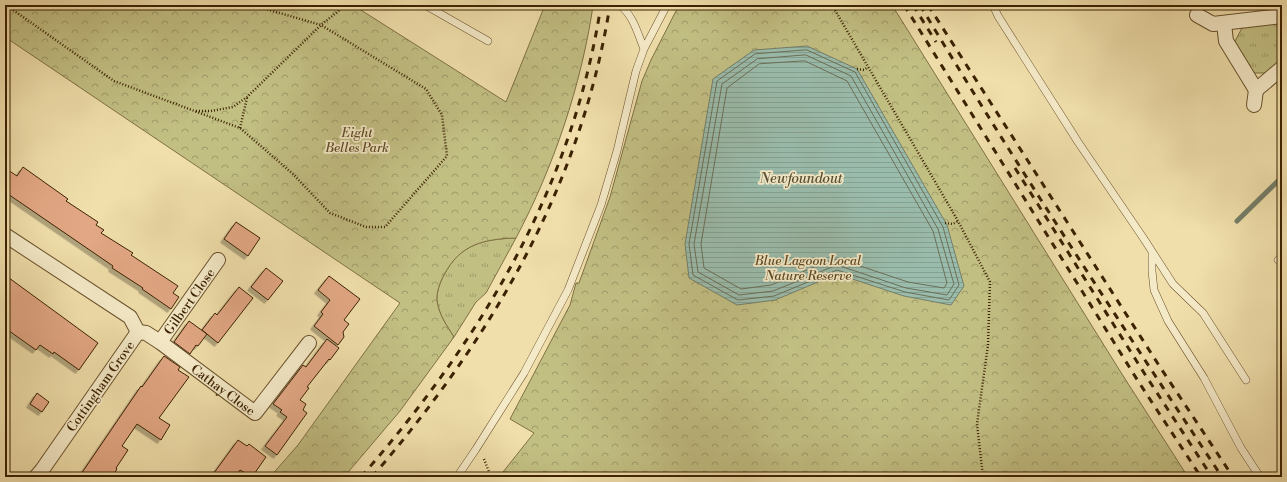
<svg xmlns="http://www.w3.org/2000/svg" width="1287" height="482" font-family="'Libre Bodoni',serif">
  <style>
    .grass { fill: url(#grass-tufts); stroke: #7f7042 }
    .forest { fill: url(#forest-crowns); stroke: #7f7042 }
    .water { fill: url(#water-rules); stroke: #747e68 }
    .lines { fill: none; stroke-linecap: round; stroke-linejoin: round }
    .shore { stroke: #6b6f57; stroke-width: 1 }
    .stream { stroke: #747e68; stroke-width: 5 }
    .building { fill: #e2a784; stroke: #3c2202; filter: url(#shadow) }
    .lane-casing { stroke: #69512c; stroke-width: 8 }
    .street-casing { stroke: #69512c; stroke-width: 16 }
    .path { stroke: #3c2202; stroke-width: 2.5; stroke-dasharray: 1 2; stroke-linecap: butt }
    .lane { stroke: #f5eac8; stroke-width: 7 }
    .street { stroke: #f5eac8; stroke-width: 14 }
    .rail { stroke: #3c2202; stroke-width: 3; stroke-dasharray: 7 7; stroke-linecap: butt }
    .labels { text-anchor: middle; stroke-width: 3.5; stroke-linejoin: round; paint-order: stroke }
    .park-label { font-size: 13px; font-style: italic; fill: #5e4922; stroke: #f5eac8 }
    .street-label { font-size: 13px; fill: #3c2202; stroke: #f5eac8 }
    .water-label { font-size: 14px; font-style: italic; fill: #585035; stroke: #f5eac8 }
  </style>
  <defs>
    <pattern id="grass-tufts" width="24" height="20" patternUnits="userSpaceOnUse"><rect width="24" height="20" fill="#c2bf83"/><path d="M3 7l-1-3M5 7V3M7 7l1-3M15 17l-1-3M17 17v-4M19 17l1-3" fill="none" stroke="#9f9b69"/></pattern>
    <pattern id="forest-crowns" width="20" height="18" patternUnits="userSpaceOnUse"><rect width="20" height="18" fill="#c2bf83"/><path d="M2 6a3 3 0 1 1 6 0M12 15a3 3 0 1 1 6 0" fill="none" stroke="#9f9b69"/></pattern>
    <pattern id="water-rules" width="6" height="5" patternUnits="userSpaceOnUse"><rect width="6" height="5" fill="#9abcac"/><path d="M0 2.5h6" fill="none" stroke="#86a192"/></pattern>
    <filter id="shadow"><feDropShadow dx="-3.5" dy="3.5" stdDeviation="0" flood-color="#0004"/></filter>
  </defs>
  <rect width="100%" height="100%" fill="#f0dfab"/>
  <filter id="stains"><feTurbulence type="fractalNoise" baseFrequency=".005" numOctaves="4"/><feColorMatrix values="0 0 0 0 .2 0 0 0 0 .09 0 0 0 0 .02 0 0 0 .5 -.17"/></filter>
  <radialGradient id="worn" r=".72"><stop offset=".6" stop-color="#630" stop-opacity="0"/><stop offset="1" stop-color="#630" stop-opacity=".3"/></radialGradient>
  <!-- grass -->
  <path class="grass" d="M1282,22v37l-16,14h-14l-18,-30 8,-15z
    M516,238l-30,55 -10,9 -22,35c-7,-11 -15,-22 -17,-36 -1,-8 3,-19 7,-26 16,-31 40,-36 72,-37z"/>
  <!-- forest -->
  <path class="forest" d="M5,5h348l153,97 39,-97h43l5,1c-12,80 -39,160 -77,232 -32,1 -56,6 -72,37 -4,7 -8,18 -7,26 2,14 10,25 17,36l-54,74 -56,66h-74l28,-32 102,-142 -395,-266z
    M679,5h213l228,366 68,106h-689l35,-44 -24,-14 60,-114 6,-22h3l31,-86 32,-116 9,-21z"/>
  <!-- water -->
  <path class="water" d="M807,46l50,23 90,156 17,61 -13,19 -47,-9 -67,-22 -62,26 -38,5 -48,-27 -4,-34 28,-165 41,-29z"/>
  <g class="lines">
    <!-- shore -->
    <path class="shore" d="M807,50l48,22 88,155 16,58 -10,15 -44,-8 -68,-22 -63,26 -36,4 -45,-25 -4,-31 28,-163 38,-27z
      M806,55l45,21 87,153 16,55 -7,11 -41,-7 -69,-23 -64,26 -34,4 -41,-23 -4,-28 28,-160 35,-25z
      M805,61l42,20 86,150 14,52 -3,5 -36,-6 -69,-23 -8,1 -60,25 -30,4 -37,-21 -3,-24 26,-156 32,-24z"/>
    <!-- stream -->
    <path class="stream" d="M1237,221l45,-44"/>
  </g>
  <!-- building -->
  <path class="building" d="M23,167l45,32 -2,2 32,21 -2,3 8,5 -3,3 32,20 -2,2 47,31 -5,7 6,4 -8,12 -29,-20 1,-1 -31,-20 1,-2 -108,-74v-24l12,8z
    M236,222l24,16 -12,18 -24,-17z
    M266,268l17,13 -15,19 -17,-13z
    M5,275l93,68 -19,27 -25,-18 -1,2 -13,-9 -4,5 -31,-22z
    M329,276l31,23 -16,21 5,4 -6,8 1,5 -6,8 -24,-19 9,-12 -2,-2 9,-12 -12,-10z
    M239,287l14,11 -35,45 -16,-13 13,-17 2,2z
    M189,321l18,13 -9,12 -2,-1 -6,9 -16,-12z
    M327,339l12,9 -9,12 -1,-1 -22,28 2,1 -9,12 6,4 -3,6 4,3 -30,42 -12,-9 22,-29 -7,-5 2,-2 -9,-6 30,-39 3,2z
    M164,356l16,11 -2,3 11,7 -30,41 11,7 -9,15 -24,-16 -15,22 6,4 -12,18 1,1 -5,8h-33l62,-91 1,1z
    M37,393l12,9 -7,10 -12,-8z
    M238,440l9,6 2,-2 17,13 -14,20 -12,-7 -5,7h-24z"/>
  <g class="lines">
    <defs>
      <path id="lane" d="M425,5l63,36
        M619,5c14,9 19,29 25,44
        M993,5l5,11 80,126 66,97 29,45 30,29 43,67
        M1152,252v19l2,19 14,31 36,57 37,70 19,29
        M1278,260l4,-4
        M457,477l19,-28 48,-76 44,-83 33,-85 16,-54 19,-80 8,-22 23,-44"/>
      <g id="street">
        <path d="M1197,15l16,9 69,-8"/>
        <path d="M1224,24l2,17 30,49 26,-22"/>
        <path d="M1254,105l2,-15"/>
        <path d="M5,235l125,82 8,15 -96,138 -6,7"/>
        <path id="s1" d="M138,332l8,1 14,9 95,71 54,-70"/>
        <path id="s2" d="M160,342l58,-82"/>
      </g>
    </defs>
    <!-- lane casing -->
    <use href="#lane" class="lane-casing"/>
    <!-- street casing -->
    <use href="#street" class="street-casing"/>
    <!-- path -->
    <path class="path" d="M6,5l108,76 126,47 53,46 37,39 36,14h19l62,-71 -5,-41 -16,-26 -105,-64 -69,-20
      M832,5l126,216 32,61 -2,63 -11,79 6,53
      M857,69l7,1 4,-3
      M196,111h15l22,-4 14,-10 74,-72 25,-20
      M240,128l7,-30
      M945,223l8,1 5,-3
      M484,459l7,18"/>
    <!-- lane -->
    <use href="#lane" class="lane"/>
    <!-- street -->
    <use href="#street" class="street"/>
    <!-- rail -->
    <path class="rail" d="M904,5l234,376 63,96
      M913,5l23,37
      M920,5c96,160 199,316 302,472
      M928,5l232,362 73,110
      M1015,168l131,208 66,101
      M361,477c120,-137 212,-290 240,-472
      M372,477c119,-138 209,-290 238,-472"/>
  </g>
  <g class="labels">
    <!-- park labels -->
    <g class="park-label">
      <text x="357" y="137">Eight<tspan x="357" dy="15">Belles Park</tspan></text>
      <text x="808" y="265">Blue Lagoon Local<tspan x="808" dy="15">Nature Reserve</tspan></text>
    </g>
    <!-- street labels -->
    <g class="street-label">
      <text dy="5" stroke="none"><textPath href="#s2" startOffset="50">Gilbert Close</textPath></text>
      <text transform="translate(100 386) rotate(-55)" y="5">Cottingham Grove</text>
      <text dy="5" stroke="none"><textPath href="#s1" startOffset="104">Cathay Close</textPath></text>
    </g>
    <!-- water labels -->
    <g class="water-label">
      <text x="801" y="183">Newfoundout</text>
    </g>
  </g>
  <!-- margin -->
  <rect width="1287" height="482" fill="none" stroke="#f0dfab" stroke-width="20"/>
  <rect x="6" y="6" width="1275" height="470" fill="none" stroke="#3c2202" stroke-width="2"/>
  <rect x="10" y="10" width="1267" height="462" fill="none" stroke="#3c2202"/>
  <rect width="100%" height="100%" filter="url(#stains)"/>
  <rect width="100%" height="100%" fill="url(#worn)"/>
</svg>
